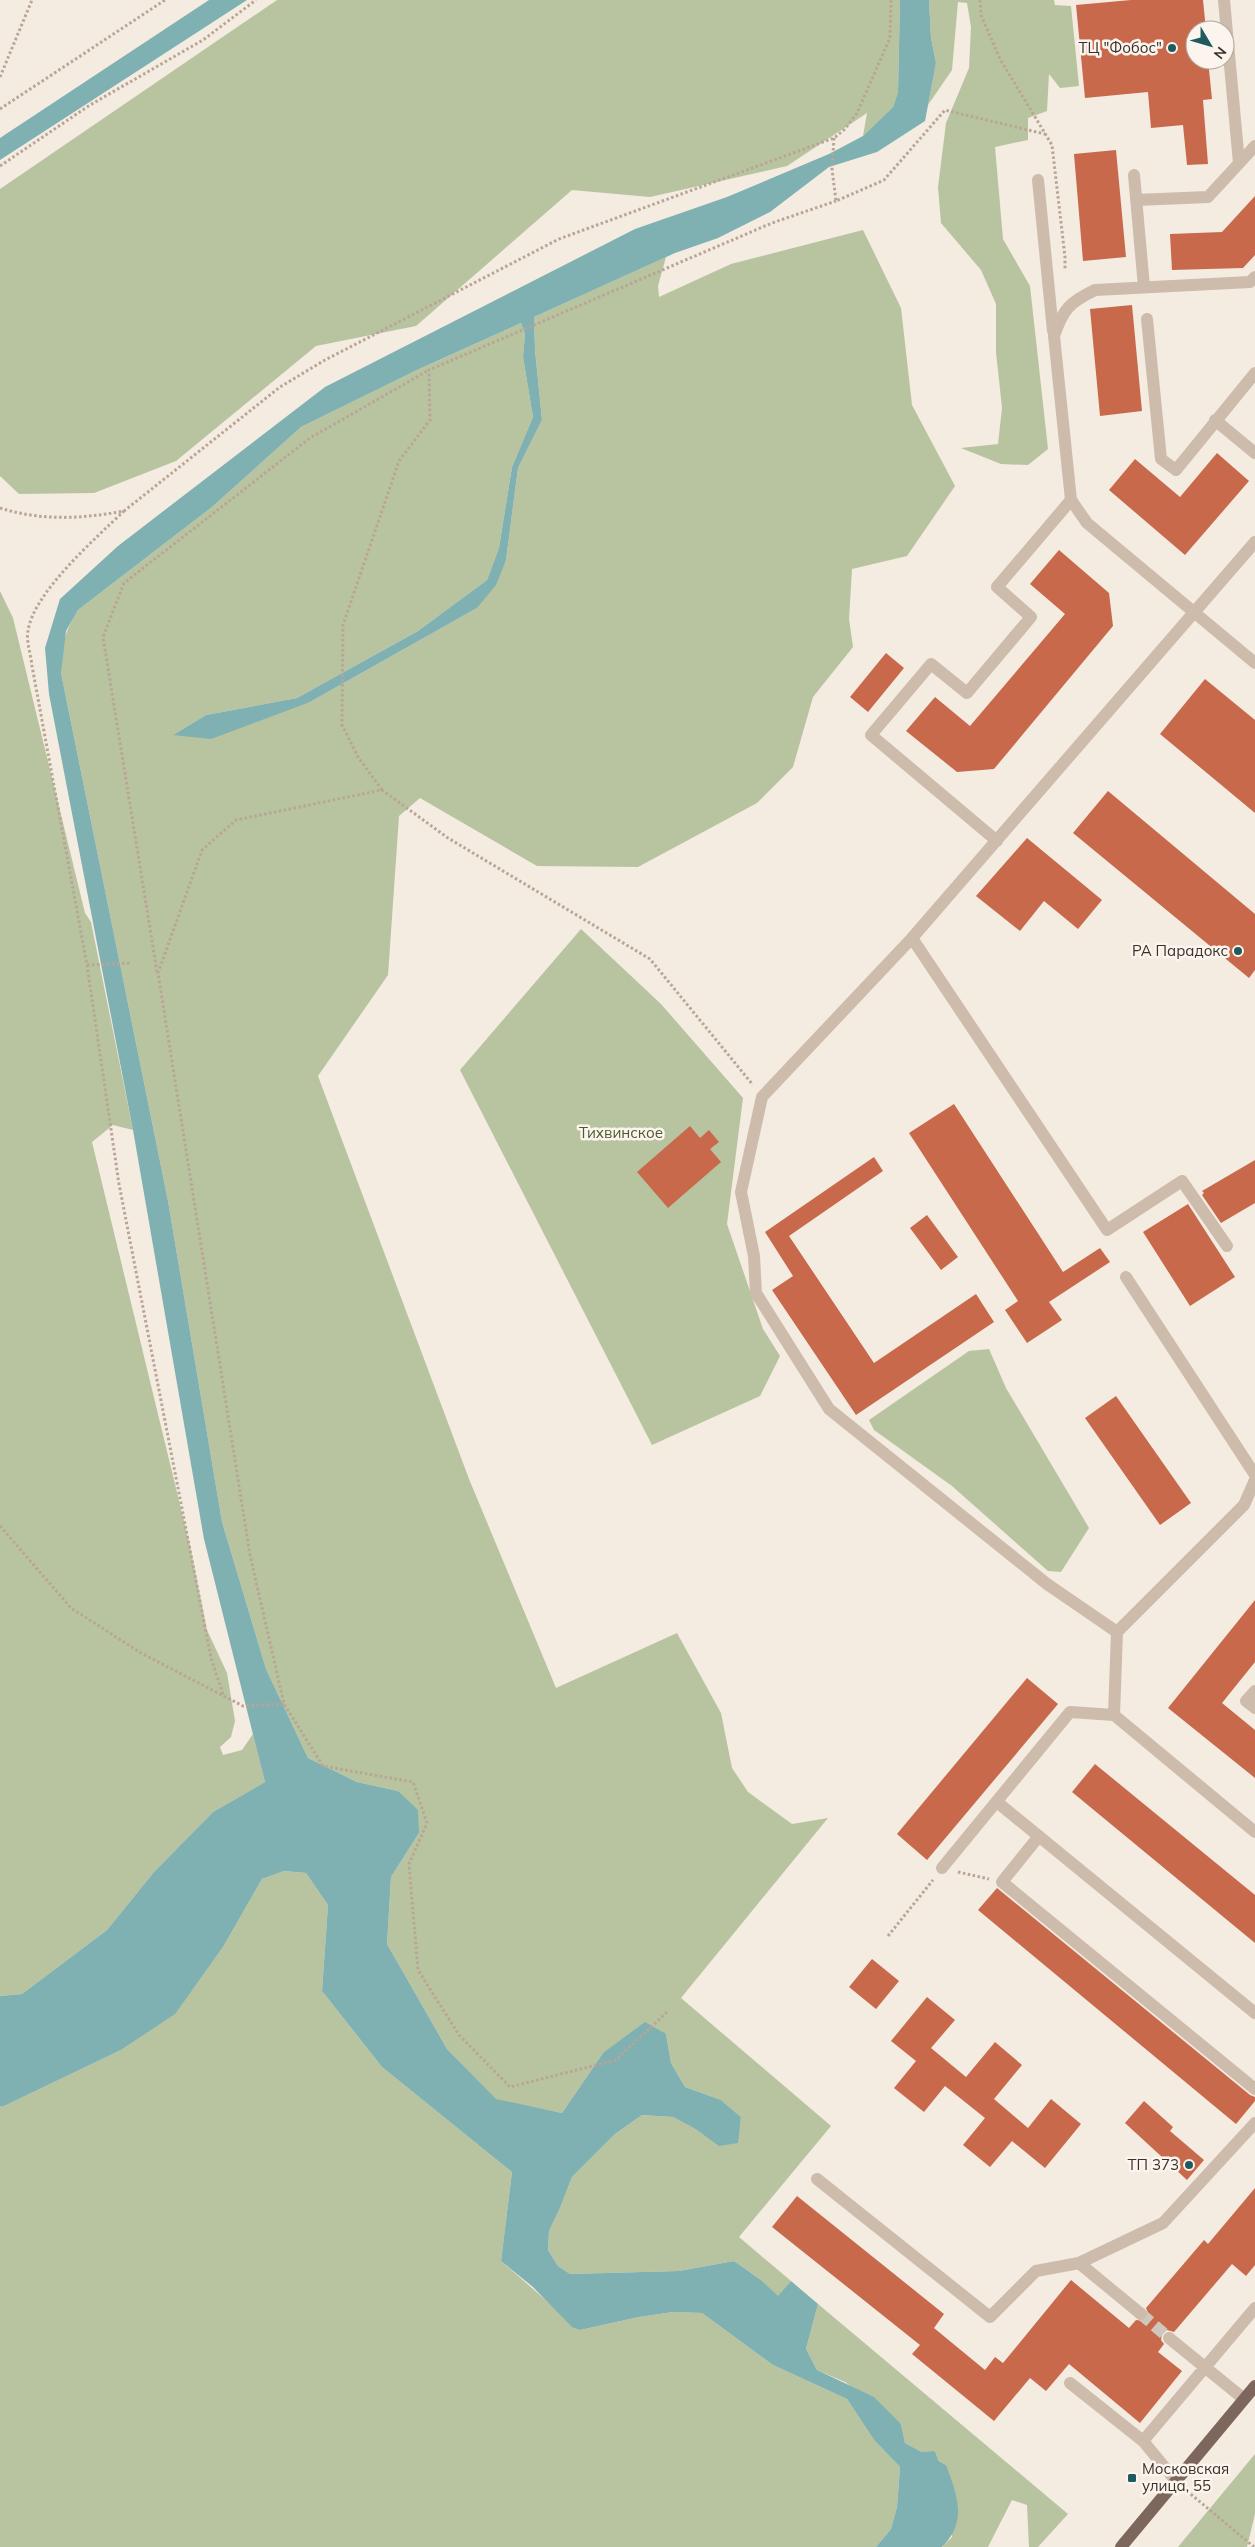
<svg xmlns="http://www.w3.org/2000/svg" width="1255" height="2547" font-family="Mulish,sans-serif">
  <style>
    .green { fill: #b8c4a0 }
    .water { fill: #7fb0b2 }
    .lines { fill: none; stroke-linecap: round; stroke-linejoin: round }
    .stream { stroke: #7fb0b2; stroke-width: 5.5 }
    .building { fill: #c8694b }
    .minor-tunnel { stroke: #cfc6bd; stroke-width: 12; stroke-dasharray: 12 6; stroke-linecap: butt }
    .path { stroke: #b9a596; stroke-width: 3; stroke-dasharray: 2.5 2.5; stroke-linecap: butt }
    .minor { stroke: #cdbbac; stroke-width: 12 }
    .major { stroke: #7d675c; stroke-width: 12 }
    .poi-dot { fill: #1f5a5e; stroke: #fbf5ee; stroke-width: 2 }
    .labels { text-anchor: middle; stroke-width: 5; stroke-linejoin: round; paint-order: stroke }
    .poi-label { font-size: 15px; fill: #3b302b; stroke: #fbf5ee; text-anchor: end }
    .park-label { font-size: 15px; fill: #4a5a2e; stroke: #fbf5ee }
  </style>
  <rect width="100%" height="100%" fill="#f4ebe1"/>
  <!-- green -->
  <path class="green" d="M277,0h623l-2,92 -5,15 -30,29 4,-23 -80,53 -137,31 -78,-7 -156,136 -100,20 -140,115 -82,32 -75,1 -19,-18v-287z
    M929,0h125l1,5 16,1 8,80 -19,2 -11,-14 -2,37 -19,7v22l-33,7 8,92 27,47 18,163 -20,16 -27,-1 -40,-16 37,-4 4,-36 -6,-56v-48l-15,-34 -40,-47 -3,-36 8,-64 23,-55 2,-41 -4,-24 -9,-1 -6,68 -24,35 8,-42 -5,-25z
    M863,230l38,78 11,97 43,81 -48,70 -55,13 -3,50 4,28 -40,50 -20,70 -36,36 -119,64 -101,-1 -117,-68 -21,18 -11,159 -70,101 151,403 87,209 121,-55 44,80 11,55 16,24 44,32 36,-6 -147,180 150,128 -92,111 52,44 -13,16 -17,-17 -27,-19 -55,10 -109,3 -12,-8 -10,-16 1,-19 11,-23 12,-31 43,-43 27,-19 31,2 24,13 40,13 4,-26 -20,-17 -36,-13 -14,-24 -5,-29 -63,19 -41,60 -66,-13 -49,-51 -60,-105 4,-67 28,-44 -21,-42 -41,-9 -49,-24 -42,-89 -44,-147 -54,-321 -107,-528c1,-28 2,-38 17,-63l134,-103 89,-80 116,-57 104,-47 4,11 -2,23 10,60 -21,50 -13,81 -12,32 -69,51 -121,67 -91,17 -33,20 137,-33 167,-94 29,-48 12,-92 24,-48 -7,-71 -1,-32 132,-60 -8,29 1,11 72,-33z
    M0,591l13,27 72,295 6,9 42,208 -20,-5 -21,17 98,404 17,84 20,43 8,48 -4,16 -11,10 3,8 19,-5 11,-16 12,48 -52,30 -59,60 -47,58 -85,64 -22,2z
    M581,929l80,75 82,94 -16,126 36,105 17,27 -20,40 -108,49 -192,-375z
    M989,1349l17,39 83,140 -28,44 -13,-1 -96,-85 -78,-56 -5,-10 100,-69z
    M284,1871l22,2 22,32 -6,86 60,76 130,105 -11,89 79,69 59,-13 34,-5 29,1 71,52 74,34 27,41 26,27 -3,40 -6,22 -15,18h-876v-441l2,1 119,-57 53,-36 49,-67 39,-68z
    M818,2304l250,210 -30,33h-9l-2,-42 -15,-5 -24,47h-46l10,-10 -6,-72 -41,-22 -4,-19 -56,-42 -28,-12 -11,-21z
    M1255,2454v60l-8,33h-69z"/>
  <!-- water -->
  <path class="water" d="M209,0h38l-247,160v-22z
    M900,0h29l2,38 5,25 -11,58 -48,31 -48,15 -59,45 -52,26 -43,15 -141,64 1,33 7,70 -24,48 -12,92 -10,25 -19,23 -167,94 -99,37 -38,-4 33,-20 91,-17 121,-67 69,-51 12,-32 13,-81 21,-50 -10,-60 2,-23 -4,-11 -104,47 -116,57 -89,80 -134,103 -12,21 -5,42 107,528 54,321 44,147 42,89 49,24 41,9 20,19 1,23 -28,44 -4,67 60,105 49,50 66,14 41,-60 42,-31 21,12 5,29 14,24 36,13 20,17 -3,26 -19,3 -22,-16 -24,-13 -31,-2 -27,19 -43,43 -12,31 -11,23 -1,19 10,16 12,8 109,-3 55,-10 27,19 17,16 13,-15 27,23 -12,45 11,21 57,27 27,27 4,19 41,22c11,30 22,56 -4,82h-66l15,-18 6,-22 3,-40 -26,-27 -27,-41 -74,-34 -71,-52 -29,-1 -34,5 -59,13 -8,-3 -39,-40 -32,-26 11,-89 -130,-105 -60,-76 6,-86 -22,-32 -22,-2 -22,8 -39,68 -48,67 -54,36 -119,57 -2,-1v-110l22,-2 85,-64 47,-58 59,-60 52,-30 -61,-243 -71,-409 -84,-436 -4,-46 15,-49 58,-53 207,-159 310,-158 92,-32 102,-43 34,-18 30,-29 5,-15z"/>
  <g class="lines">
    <!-- stream -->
    <path class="stream" d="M920,2455l13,-1 4,12"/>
  </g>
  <!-- building -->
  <path class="building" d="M1131,0h72l3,30h-11v30h13l4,39 -9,1 5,64 -21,1 -4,-40 -32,3 -3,-36 -63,6 -9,-93z
    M1116,150l10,107 -43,4 -9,-107z
    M1255,196v59l-12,13 -71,2 -2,-36 52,-2z
    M1132,305l10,106 -42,5 -10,-107z
    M1217,453l32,28 -64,74 -76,-65 26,-31 45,38z
    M1059,550l50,43 4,33 -119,143 -37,3 -51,-41 29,-34 35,29 95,-112 -35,-30z
    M886,653l18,15 -36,44 -18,-15z
    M1205,679l50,41v93l-95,-79z
    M1108,791l147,123v56l-6,8 -176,-145z
    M1027,838l75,62 -24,29 -34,-28 -24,30 -44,-35z
    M954,1104l109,168 37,-24 10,14 -61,40 13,18 -35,23 -22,-33 13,-9 -109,-168z
    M690,1126l10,12 9,-8 10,12 -9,7 11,13 -53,46 -31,-36z
    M874,1157l9,14 -94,65 85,127 102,-69 18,28 -138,93 -84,-125 21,-14 -28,-44z
    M1255,1160v43l-34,20 -19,-28 2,-2 -2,-2z
    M1188,1204l47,73 -45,29 -47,-74z
    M927,1215l31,42 -17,13 -31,-42z
    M1116,1396l75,107 -31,22 -75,-107z
    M1255,1600v62l-33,41 33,27v48l-87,-70z
    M1027,1678l31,26 -131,156 -30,-26z
    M1095,1764l160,131v48l-183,-151z
    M997,1888l253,207 5,2v4l-19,23 -258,-214z
    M872,1959l27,22 -23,28 -27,-22z
    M927,1997l28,23 -24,28 35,29 29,-35 27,23 -28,34 34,29 23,-29 30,25 -36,44 -33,-27 -22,26 -27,-22 22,-27 -40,-32 -21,26 -30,-24 22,-27 -25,-20z
    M1144,2101l29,26 -3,4 34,29 -17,20 -62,-57z
    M1255,2188v77l-9,11 -14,-12 -58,68 -7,-2 -5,3 -1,7 3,4 -6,8 24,19 -42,52 -71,-59 -23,27 -16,-13 -36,43 -82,-67 8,-9 -148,-118 25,-31 147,118 -10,14 51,42 10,-13 8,6 68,-83 58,48 7,-8 8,1 5,-6 -3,-7 58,-68 4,4z"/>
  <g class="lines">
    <!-- minor-tunnel -->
    <path class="minor-tunnel" d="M1141,2314l28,24"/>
    <!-- path -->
    <path class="path" d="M980,0l1,15 19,44 52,86 13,112v13
      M0,77l32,-77
      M0,109l165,-109
      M834,138l-2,31 4,32 48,-21 61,-70 100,24
      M0,166l90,-61 113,-65 53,-40
      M0,508c41,13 82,11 124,3l156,-124 45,-27 234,-121 275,-101 11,-9 12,-16 33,-75 1,-38
      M124,511c-28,27 -91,82 -96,120 -2,10 3,24 4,35l55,299 32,219 92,474 13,39
      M382,790l-24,-33 -16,-32 1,-100 56,-164 31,-41 -1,-50 343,-147 64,-22
      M87,965l43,-2
      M157,972l-54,-335 21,-54 186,-145 119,-68
      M0,1526l71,82 70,45 102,53 41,-2
      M958,1872l31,7
      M888,1936l45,-56
      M667,2012l-51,48 -106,27 -51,-52 -41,-65 -9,-106 18,-41 -14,-41 -90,-16 -39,-62 -34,-149 -92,-582 44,-123 34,-30 146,-30 66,48 202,121 103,126
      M1187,2491l67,56"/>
    <!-- minor -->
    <path class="minor" d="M1224,0l15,163
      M1134,175l10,112
      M1038,180l15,151
      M1136,200l72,-3 47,-51
      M1255,277l-5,5 -155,8c-25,12 -32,19 -41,46l17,164 16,23 168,140
      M1147,319l14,140 15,11 79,-97
      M1215,420l40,33
      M997,841l-126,-106 60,-71 36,29 64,-76 -34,-30 74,-87
      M912,938l195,292 75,-49 45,65
      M1126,1277l129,198
      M1117,1632l127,-127 11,-25
      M1255,1691l-9,10 9,7
      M1114,1715l3,-83 -70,-48 -218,-175 -73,-116 -2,-37 -13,-64 21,-95 150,-159 343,-396
      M997,1802l258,211
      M1039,1836l-37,46 253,207
      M942,1868l128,-156 44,3 141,117
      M817,2179l173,138 46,-46 43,-8 84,-40 92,-100
      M1079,2263l62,51
      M1169,2338l75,61
      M1070,2383l73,58 33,40
      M1143,2441l112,-133"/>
    <!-- major -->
    <path class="major" d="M1121,2547l134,-161"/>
  </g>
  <!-- markers -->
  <g class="poi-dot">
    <circle cx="1172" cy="48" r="5"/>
    <circle cx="1238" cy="951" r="5"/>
    <circle cx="1189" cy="2165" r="5"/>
    <rect x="1127" y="2473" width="10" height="10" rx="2.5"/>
  </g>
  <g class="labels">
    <!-- poi labels -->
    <g class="poi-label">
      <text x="1162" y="53">ТЦ "Фобос"</text>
      <text x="1228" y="956">РА Парадокс</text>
      <text x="1179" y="2170">ТП 373</text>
      <text x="1142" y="2474" text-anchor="start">Московская<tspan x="1142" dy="17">улица, 55</tspan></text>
    </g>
    <!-- park labels -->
    <g class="park-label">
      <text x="621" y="1138">Тихвинское</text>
    </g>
  </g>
  <!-- north arrow -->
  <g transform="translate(1210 45) rotate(128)"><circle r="24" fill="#fbf5ee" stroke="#aea6a0"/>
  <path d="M0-4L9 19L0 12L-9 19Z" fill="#1f5a5e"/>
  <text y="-8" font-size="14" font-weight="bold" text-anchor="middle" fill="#3b302b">N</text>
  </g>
</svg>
